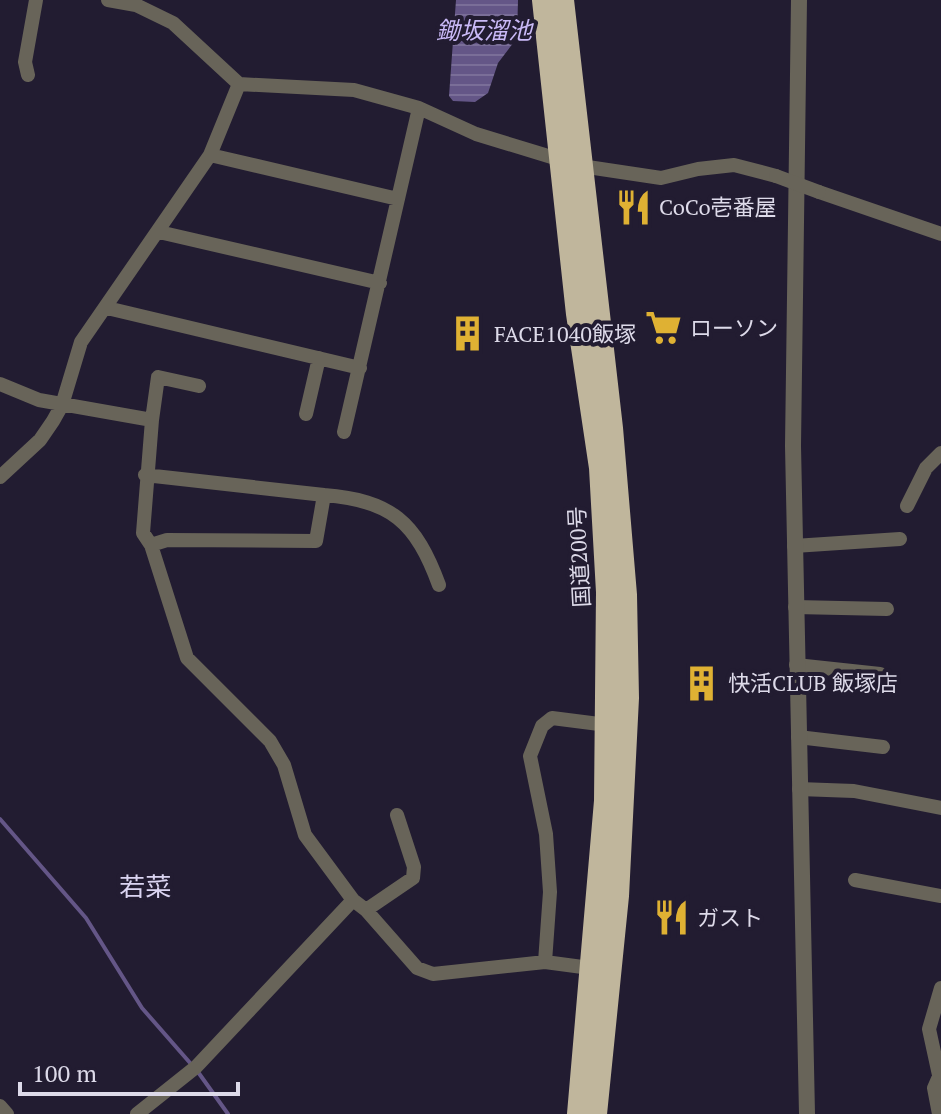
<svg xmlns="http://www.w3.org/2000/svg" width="941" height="1114" font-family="'PT Serif','Noto Sans JP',serif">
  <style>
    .water { fill: url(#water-rules) }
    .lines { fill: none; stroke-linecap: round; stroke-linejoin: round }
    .stream { stroke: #645687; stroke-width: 4 }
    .minor { stroke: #686459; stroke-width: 14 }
    .tertiary { stroke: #686459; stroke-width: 16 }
    .trunk { stroke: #c0b69c; stroke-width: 22 }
    .minor-bridge { stroke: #686459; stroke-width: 14 }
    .labels { text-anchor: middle; stroke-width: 8; stroke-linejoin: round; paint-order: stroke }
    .poi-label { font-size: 22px; fill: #dddae9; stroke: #221c31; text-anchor: start }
    .street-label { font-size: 22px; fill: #dddae9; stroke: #221c31 }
    .water-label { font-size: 24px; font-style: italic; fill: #c9b9f6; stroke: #221c31 }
    .quarter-label { font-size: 26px; fill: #dad4f1; stroke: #221c31 }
  </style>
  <defs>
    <pattern id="water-rules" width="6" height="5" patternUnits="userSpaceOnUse" patternTransform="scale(2)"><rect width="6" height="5" fill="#645687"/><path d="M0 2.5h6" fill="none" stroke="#7a6e98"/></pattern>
  </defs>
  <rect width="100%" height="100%" fill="#221c31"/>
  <!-- water -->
  <path class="water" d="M456,0h62l-1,38 -19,25 -10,30 -13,9 -22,-1 -4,-5z"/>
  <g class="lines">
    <!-- stream -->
    <path class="stream" d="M0,819l86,99 56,90 49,56
      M198,1072l30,42"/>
    <!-- minor -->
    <path class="minor" d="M108,0l28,5 37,18 66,61 115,6 65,18 57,26 105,32 80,12 37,-9 36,-4 42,11
      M28,75l-3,-13 11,-62
      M210,155l188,44
      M819,192l122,42
      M159,232l221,51
      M107,308l253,60
      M0,384l39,16 113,20 -9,113 8,12 36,113 83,83 14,24 21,70 48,65 13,10 51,58 16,6 112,-12 45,6
      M306,414l13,-56
      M152,420l6,-43 41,9
      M344,432l75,-324
      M145,475l179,20 -8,46 -149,-1 -16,5
      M0,477l40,-37 13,-19 9,-16 19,-63 129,-187 29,-71
      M324,495c67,5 92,27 115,90
      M907,506l19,-38 15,-15
      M794,546l106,-7
      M795,607l92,2
      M796,665l84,9
      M798,737l85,10
      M799,789l55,2 87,17
      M855,880l86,16
      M366,910l47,-32 1,-11 -17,-52
      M545,962l5,-70 -4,-58 -16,-78 12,-30 10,-8 55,7
      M939,1075l-10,-46 12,-41
      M0,1106l7,8
      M137,1114l59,-47 157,-167
      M939,1114l-5,-26 7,-16"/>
    <!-- tertiary -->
    <path class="tertiary" d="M799,0l-6,446 14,668"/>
    <!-- trunk -->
    <path class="trunk" d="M543,0l34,314 23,154 7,124 -2,209 -27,313
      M563,0l49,428 14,167 2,103 -10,198 -22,218"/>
    <!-- minor-bridge -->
    <path class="minor-bridge" d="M776,176l43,16"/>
  </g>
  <!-- icons -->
  <defs>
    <symbol id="restaurant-bare" viewBox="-9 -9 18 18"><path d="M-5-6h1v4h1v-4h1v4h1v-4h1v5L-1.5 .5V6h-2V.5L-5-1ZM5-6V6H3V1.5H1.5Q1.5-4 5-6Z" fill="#dfb133" stroke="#221c31" stroke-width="2.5" paint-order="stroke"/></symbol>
    <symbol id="supermarket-bare" viewBox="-9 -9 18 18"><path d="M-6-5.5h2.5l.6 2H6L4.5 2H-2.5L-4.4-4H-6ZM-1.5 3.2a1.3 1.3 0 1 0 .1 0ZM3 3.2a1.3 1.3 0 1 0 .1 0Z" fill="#dfb133" stroke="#221c31" stroke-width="2.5" paint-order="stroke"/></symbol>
    <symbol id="building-bare" viewBox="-9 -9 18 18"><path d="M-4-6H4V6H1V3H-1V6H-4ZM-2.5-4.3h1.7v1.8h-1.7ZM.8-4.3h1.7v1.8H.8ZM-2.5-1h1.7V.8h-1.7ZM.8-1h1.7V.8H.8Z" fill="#dfb133" stroke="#221c31" stroke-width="2.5" paint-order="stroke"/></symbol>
  </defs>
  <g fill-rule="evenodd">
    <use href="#restaurant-bare" x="608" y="182" width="51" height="51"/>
    <use href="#supermarket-bare" x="638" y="302" width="51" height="51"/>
    <use href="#building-bare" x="442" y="308" width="51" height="51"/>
    <use href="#building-bare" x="676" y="658" width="51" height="51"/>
    <use href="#restaurant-bare" x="646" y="892" width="51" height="51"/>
  </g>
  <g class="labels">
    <!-- poi labels -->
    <g class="poi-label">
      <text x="659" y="215">CoCo壱番屋</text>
      <text x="690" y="336">ローソン</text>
      <text x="494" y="342">FACE1040飯塚</text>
      <text x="728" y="691">快活CLUB 飯塚店</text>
      <text x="697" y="926">ガスト</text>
    </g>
    <!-- street labels -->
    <g class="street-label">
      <text transform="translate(579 557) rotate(-93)" y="8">国道200号</text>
    </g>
    <!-- water labels -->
    <g class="water-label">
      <text x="484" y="39">鋤坂溜池</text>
    </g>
    <!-- quarter labels -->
    <g class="quarter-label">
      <text x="145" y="896">若菜</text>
    </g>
  </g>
  <!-- scale -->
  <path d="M20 1082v12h218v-12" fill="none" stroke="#dddae9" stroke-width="4"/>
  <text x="32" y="1082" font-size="24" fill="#dddae9" stroke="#221c31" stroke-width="6" paint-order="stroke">100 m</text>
</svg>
